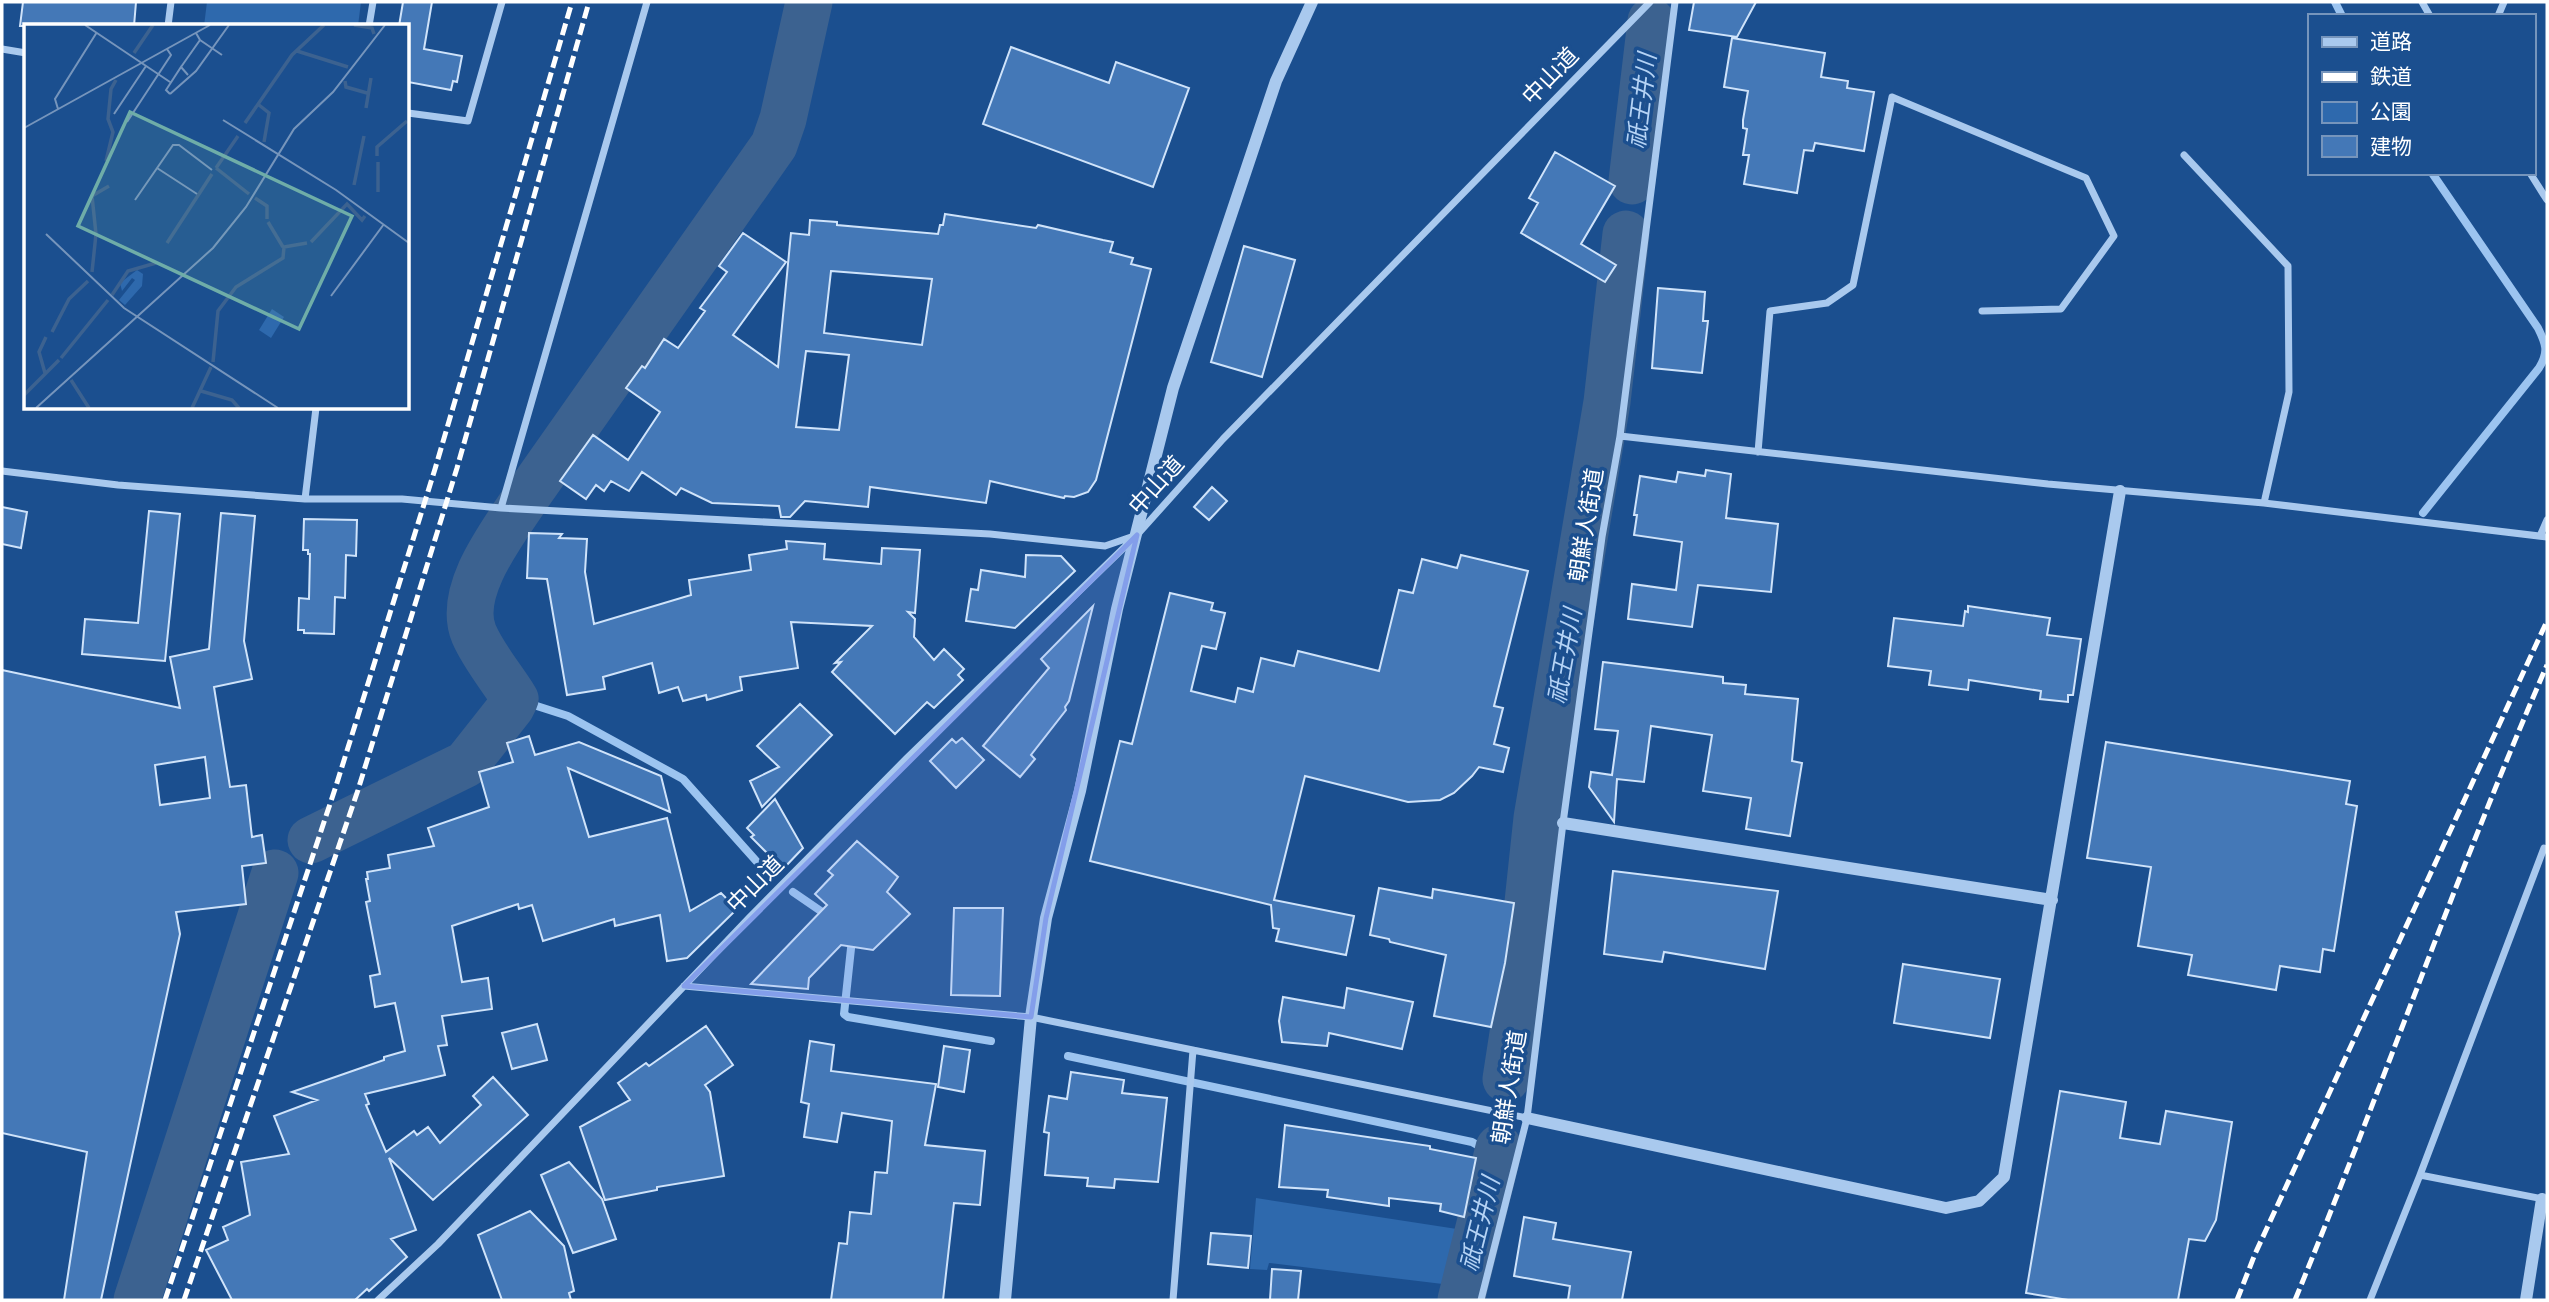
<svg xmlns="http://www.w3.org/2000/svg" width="2549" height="1302" font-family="Karla,'Noto Sans JP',sans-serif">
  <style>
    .park { fill: #2e69ad }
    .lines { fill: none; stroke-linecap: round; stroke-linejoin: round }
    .stream { stroke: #9cc4f0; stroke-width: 8 }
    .river { stroke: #3c6290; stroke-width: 47 }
    .building { fill: #4478b7; stroke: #cfe3fa; stroke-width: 2; fill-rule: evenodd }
    .minor { stroke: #a9c9ee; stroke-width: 7 }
    .tertiary { stroke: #a9c9ee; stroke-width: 12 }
    .rail { stroke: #fff; stroke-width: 5; stroke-dasharray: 12 5; stroke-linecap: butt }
    .marked { fill: #839eea; fill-opacity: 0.2; stroke: #839eea; stroke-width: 5; stroke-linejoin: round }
    .labels { text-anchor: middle; stroke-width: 7; stroke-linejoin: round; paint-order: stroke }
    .street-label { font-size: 23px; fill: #fff; stroke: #1b4f8f }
    .water-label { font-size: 24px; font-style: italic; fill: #b5d3f5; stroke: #1b4f8f }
    .inset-river { fill: none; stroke: #3c6290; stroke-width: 3.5 }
    .inset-road { fill: none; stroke: #7695bc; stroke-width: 2 }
    .view { fill: #6fada8; fill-opacity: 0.15; stroke: #6fada8; stroke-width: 3.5 }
    .inset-edge { fill: none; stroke: #fff; stroke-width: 3.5 }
  </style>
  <rect width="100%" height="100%" fill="#1b4f8f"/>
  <!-- park -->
  <path class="park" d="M207,2h154l-3,24h-154z
    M1256,1198l214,33 -19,54 -182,-22 -2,7 -17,-1z"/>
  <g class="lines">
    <!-- stream -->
    <path class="stream" d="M2335,2l7,14
      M2423,513l116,-145c10,-16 7,-24 -1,-40l-106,-155
      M515,699l53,17 115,63 84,94
      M793,892l35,24
      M852,939l-8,75 4,3 143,24
      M1068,1056l404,86 26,15"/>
    <!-- river -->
    <path class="river" d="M1632,181l19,-160
      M311,840l155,-76 45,-57 4,-8c-13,-21 -31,-42 -41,-65 -18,-43 30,-103 53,-138l247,-351 9,-26 26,-117
      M1506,1079l10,-65 21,-196 70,-416 19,-168
      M137,1300l138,-427
      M1461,1300l38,-152"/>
  </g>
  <!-- building -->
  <path class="building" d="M23,2h113l-2,24h-114z
    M403,2h29l-8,47 38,7 -5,26 -4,-1 -2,9 -43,-8v-56h-9z
    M1694,2h62l-19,35 -48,-7z
    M1732,38l93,15 -4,24 27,4 -1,7 27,4 -10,59 -49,-8 -2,8 -9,-1 -7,43 -53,-9 5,-29h-6l4,-26 -4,-1v-8l5,-29 -24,-4z
    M1011,47l98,36 7,-21 73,26 -36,99 -170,-63z
    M1555,152l60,34 -34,58 35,21 -11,17 -84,-49 17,-30 -9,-5z
    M945,214l91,14 2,-3 65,15 10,2 -3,10 23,6 -2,6 20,5 -55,211 -8,12 -14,5 -9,-1 -1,2 -74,-17 -4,22 -116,-16 -2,20 -63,-6 -15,16h-9l-2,-11 -67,-3 -31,-15 -5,7 -34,-23 -13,19 -18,-10 -7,10 -8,-6 -10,14 -26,-18 33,-46 35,25 32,-48 -34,-24 16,-22 3,2 19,-29 14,9 27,-37 -5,-3 27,-36 -8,-6 24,-33 43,29 -53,73 45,32 13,-134 18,2 1,-15 27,2v3l101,9 2,-9h3zM831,271l101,8 -10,66 -98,-12zM806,351l43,4 -10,75 -43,-3z
    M1244,246l51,14 -33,117 -51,-15z
    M1658,288l47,4 -2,29h5l-6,52 -50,-5z
    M1706,470l25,4 -5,44 52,6 -7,68 -73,-7 -6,42 -64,-8 4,-35 44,6 6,-48 -48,-7 3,-20h-3l6,-39 36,6 2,-10 27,4z
    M1212,487l15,14 -18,19 -15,-13z
    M2,507l25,5 -6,36 -19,-4z
    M149,511l31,3 -15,147 -83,-7 3,-35 53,4z
    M221,513l34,3 -11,125 8,38 -38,8 16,100 16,-2 6,52 10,-2 4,28 -24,3 4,38 -70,8 4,22 -79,366h-37l23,-148 -85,-19v-463l178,38 -10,-51 39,-8zM205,757l5,41 -50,7 -5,-40z
    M304,519l53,1 -1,36 -10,-1 -1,43 -10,-1 -1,37 -30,-1v-3h-6l1,-32 10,1 1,-45h-2v-4h-5z
    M529,533l33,1 -3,4 28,1 -2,33 9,52 97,-29 -2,-15 62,-10 -2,-15 38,-6 -1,-8 39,3 -1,15 57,5 1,-16 38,2 -5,63 -7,-1 7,7 -1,18 20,23 10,-11 20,20 -6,6 5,5 -29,28 -7,-6 -32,32 -63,-62 9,-10 -6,1 37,-37 -81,-4 7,46 -58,9 2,13 -35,10 -1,-5 -23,6 -5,-14 -19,6 -7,-30 -49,14 2,12 -38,6 -20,-116 -20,-1z
    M1026,555l35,1 14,15 -60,57 -49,-7 5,-32 7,1 3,-20 44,7z
    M1461,555l67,16 -34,135 9,2 -9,36 15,4 -6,24 -24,-5 -7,9 -18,17 -14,7 -32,2 -103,-26 -31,124 80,16 -8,39 -70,-14 3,-12 -6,-1 -2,-23 -181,-44 30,-120 12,3 38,-151 43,10 -2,7 14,3 -9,36 -14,-3 -11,45 44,11 3,-14 15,4 8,-34 33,8 4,-15 81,20 20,-81 14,3 9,-34 35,9z
    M1093,606l-24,95 -4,6 1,3 -35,45 4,4 -15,18 -37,-31 66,-78 -8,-9z
    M1968,606l82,12 -3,17 34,4 -8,56h-5v7l-28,-3 1,-8 -72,-11 -1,10 -39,-5 2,-14 -43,-5 6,-48 69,8 2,-15 3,1z
    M1603,662l120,15v6l23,2 -1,9 53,5 -6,62 10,2 -12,73 -44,-7 5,-31 -48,-7 9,-56 -61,-9 -7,56 -27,-3 -3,43 -25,-35 2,-15 21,3 6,-44 -23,-2z
    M800,704l32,31 -70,72 -12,-26 29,-14 -22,-21z
    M529,736l6,19 44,-13 82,34 9,36 -102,-44 21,69 78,-19 23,93 31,-18 16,16 -50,49 -20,3 -7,-46 -45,11 -1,-7 -71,22 -11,-36 -13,4 -1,-5 -66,22 10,56 26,-4 4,31 -50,7 5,29 -9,1 7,29 -80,19 4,10 -3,1 20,47 28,-21 3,4 11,-8 12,16 41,-38 -8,-9 20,-19 35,38 -95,85 -44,-42 27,72 -25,9 16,18 -38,34 -2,-2 -12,11h-123l-26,-50 22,-10 -5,-13 27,-12 -9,-53 48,-8 -15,-38 43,-16 -25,-8 92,-32v-3l21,-6 -10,-48 -20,4 -5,-31 10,-2 -14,-72 4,-1 -4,-22h2l-1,-7 23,-4 -2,-13 46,-9 -6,-18 61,-21 -10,-35 34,-10 -6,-19z
    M962,738l22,22 -28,28 -26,-27 22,-22 4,4z
    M2106,742l244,39 -4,23 11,2 -23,145 -11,-2 -3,23 -40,-6 -4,24 -88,-15 4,-20 -54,-9 13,-79 -64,-9z
    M775,799l28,49 -20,21 -32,-32 3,-2 -7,-7z
    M857,841l41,36 -11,15 23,22 -37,36 -32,-5 -32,33 -1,11 -57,-5 76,-79 -12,-11 18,-19 -5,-4z
    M1613,871l165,20 -13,78 -101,-17 -2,10 -58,-8z
    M1379,888l53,10 1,-9 81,14 -9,60 -14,64 -57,-11 12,-61 -56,-13 -1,-3 -19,-4z
    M954,908h49l-3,88 -49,-1z
    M1903,964l97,15 -10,59 -96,-15z
    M1347,988l66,14 -11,47 -73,-16 -2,13 -45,-4 -3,-21 4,-24 61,11z
    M537,1024l10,36 -35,9 -10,-36z
    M706,1026l27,39 -28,20 5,7 14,84 -67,11v3l-52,10 -25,-73 50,-27 -12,-17 28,-20 3,3z
    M810,1041l24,4 -3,26 105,13 -11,61 60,6 -5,54 -26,-2 -11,97h-112l8,-57 8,1 3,-32 21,2 4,-42 12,1 5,-52 -50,-8 -5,29 -33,-5 5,-33 -8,-2z
    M944,1046l26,4 -6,42 -26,-5z
    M1071,1072l53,8 -2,13 45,5 -9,84 -43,-3 -1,9 -27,-2 1,-8 -43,-3 4,-42 -5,-1 5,-36 18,3z
    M2060,1091l66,11 -6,36 40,6 6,-33 66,11 -16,98 -11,21 -16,-2 -11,61h-110l-42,-7z
    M1285,1125l145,21v3l46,9 -12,59 -24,-6 1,-7 -52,-6v8l-62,-9 1,-7 -49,-3z
    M569,1162l33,37 14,40 -43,14 -32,-78z
    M530,1211l34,35 10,45 -5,2 2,7h-69l-24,-65z
    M1524,1217l32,6 -3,16 78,13 -9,48h-54l2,-14 -56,-10z
    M1211,1233l40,3 -3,32 -40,-4z
    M1272,1269l29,2 -3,29h-28z"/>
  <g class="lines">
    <!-- minor -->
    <path class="minor" d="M2422,2l8,14
      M2498,16l6,-14
      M168,26l3,-24
      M369,26l4,-24
      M2,49l24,4
      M408,113l60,8 34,-119
      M2184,155l104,111 1,126 -25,111
      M2530,173l17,27
      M1620,436l428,48 216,19 283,34
      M1758,452l12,-141 57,-8 26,-18 39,-188 194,81 28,58 -53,73 -79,2
      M2,471l116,14 187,14h97l99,9 489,26 115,12 29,-10
      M305,499l11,-91
      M501,508l146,-506
      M2540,536l7,-16
      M684,986l347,31 496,101
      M2420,1175l124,-327 3,2
      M378,1300l60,-56 311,-326 157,-159 231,-224 86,-96 427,-437
      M1173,1300l20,-250
      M1481,1300l46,-182 36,-295 39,-286 18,-101 55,-434
      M2370,1300l50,-125 123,24"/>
    <!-- tertiary -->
    <path class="tertiary" d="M1563,823l489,77
      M1527,1118l419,90 33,-7 25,-24 116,-686
      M1005,1300l26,-283 15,-99 34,-127 37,-182 56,-221 103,-307 36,-79
      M2526,1300l16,-101"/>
    <!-- rail -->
    <path class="rail" d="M165,1300l171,-514 99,-317 137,-467
      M184,1300l174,-510 99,-322 132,-466
      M2237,1300l18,-46 292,-633
      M2295,1300c87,-211 161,-426 252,-635"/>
  </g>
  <!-- marked area -->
  <path class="marked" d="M1137,535l-91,383 -15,99 -347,-31z"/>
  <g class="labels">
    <!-- street labels -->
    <g class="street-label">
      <text transform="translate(1550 76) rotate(-46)" y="8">中山道</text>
      <text transform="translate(1156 485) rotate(-48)" y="8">中山道</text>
      <text transform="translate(1586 525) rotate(-81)" y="8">朝鮮人街道</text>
      <text transform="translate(755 884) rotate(-45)" y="8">中山道</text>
      <text transform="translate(1509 1087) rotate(-81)" y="8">朝鮮人街道</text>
    </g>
    <!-- water labels -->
    <g class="water-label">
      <text transform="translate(1642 101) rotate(-83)" y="8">祇王井川</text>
      <text transform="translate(1565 656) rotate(-80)" y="8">祇王井川</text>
      <text transform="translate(1480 1224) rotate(-76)" y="8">祇王井川</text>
    </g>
  </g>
  <!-- overview -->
  <g transform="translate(24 24)">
    <rect width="385" height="385" fill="#1b4f8f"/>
    <path d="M113,246l6,4 -1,12 -17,19 -6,-5 16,-20 -3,-2 -10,13 -2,-8z" fill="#2e69ad"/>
    <path d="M248,285l12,8 -13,21 -12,-8z" fill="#2e69ad"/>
    <path class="inset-river" d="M330,1l18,3 2,6M273,27l51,16M110,29l19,-28M321,57l1,6 21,6M235,81l10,8 -5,29M342,84l5,-30M221,99l47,-68 32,-30M353,132v-9l30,-26M82,137l7,-29 -5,-13 3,-30 5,-9M354,138v30M192,144l33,26M192,144l22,-32M330,161l10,-49M231,174l12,8v13M244,198l15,25M287,218l36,-38 15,16 3,-4M143,219l45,-69M68,248l4,-38 -4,-38 17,-10M88,271l16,-24 28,-8M28,308l17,-33 19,-18M37,334l47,-58M189,338l5,-51 18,-24 47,-29 1,-11 23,-4M21,349l-6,-21 7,-15M47,356l18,28M177,367l31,9 7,8M0,371l35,-35M168,384l19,-41"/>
    <path class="inset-road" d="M61,1l85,57M176,16l22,15M157,43l19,-27 -4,-7M146,70l26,-23 33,-46M146,70l-4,-4 15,-23 7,8M34,85l-3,-10 42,-67M90,90l32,-48M199,96l113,70 73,53M103,98l44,-67 -4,-6M0,104l186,-103M133,144l40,26M111,176l38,-55h6l33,25M22,210l78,74 154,100M307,272l53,-72M12,384l177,-160 33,-41 48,-78 39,-37 52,-67"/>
    <path class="view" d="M106,88l222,104 -53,113 -221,-103z"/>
    <rect width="385" height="385" class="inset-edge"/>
  </g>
  <!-- border -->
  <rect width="2549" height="1302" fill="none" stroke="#ffffff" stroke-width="7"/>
  <!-- legend -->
  <rect x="2308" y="14" width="228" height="161" fill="#1b4f8f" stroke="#7695bc" stroke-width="2"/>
  <rect x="2322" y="37" width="35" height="10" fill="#a9c9ee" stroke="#7695bc" stroke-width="2"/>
  <text x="2370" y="49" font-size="21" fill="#ffffff">道路</text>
  <rect x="2322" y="72" width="35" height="10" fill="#ffffff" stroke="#7695bc" stroke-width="2"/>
  <text x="2370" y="84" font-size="21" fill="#ffffff">鉄道</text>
  <rect x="2322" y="102" width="35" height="21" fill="#2e69ad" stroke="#7695bc" stroke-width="2"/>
  <text x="2370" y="119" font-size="21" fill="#ffffff">公園</text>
  <rect x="2322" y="136" width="35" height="21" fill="#4478b7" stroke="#7695bc" stroke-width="2"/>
  <text x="2370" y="154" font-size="21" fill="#ffffff">建物</text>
</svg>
